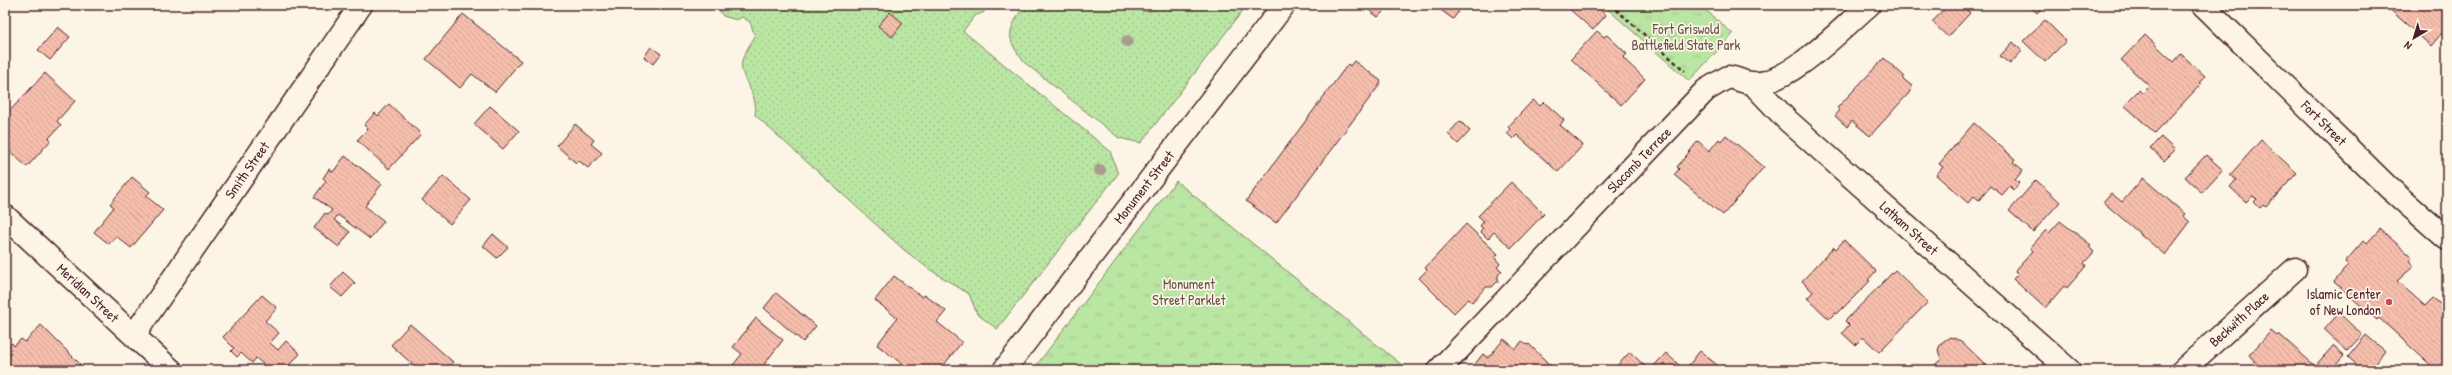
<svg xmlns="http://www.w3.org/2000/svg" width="2452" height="375" font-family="'Patrick Hand',sans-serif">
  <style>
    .grass { fill: url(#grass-dots); stroke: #828267 }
    .park { fill: url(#park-tufts); stroke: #828267 }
    .building { fill: url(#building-back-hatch); stroke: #4a1f2b }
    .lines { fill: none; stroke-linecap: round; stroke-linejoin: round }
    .minor-casing { stroke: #4a1f2b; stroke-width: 25 }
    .path { stroke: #4a1f2b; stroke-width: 2.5; stroke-dasharray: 4 3; stroke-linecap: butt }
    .minor { stroke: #fcf5e5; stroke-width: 22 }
    .tree { fill: #aa9b8f }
    .poi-dot { fill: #d1495b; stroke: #fcf5e5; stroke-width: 1.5 }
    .labels { text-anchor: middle; stroke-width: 3.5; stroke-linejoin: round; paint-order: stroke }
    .park-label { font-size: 14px; fill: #665149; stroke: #fcf5e5 }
    .street-label { font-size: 14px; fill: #4a1f2b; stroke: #fcf5e5 }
    .poi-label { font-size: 14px; fill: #4a1f2b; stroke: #fcf5e5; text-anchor: end }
  </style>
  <defs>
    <pattern id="grass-dots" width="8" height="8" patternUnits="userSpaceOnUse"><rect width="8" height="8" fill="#bae6a3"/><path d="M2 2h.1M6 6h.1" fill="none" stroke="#a1c58c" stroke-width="1.8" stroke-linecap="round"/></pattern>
    <pattern id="park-tufts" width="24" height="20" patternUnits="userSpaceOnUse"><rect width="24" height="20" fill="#bae6a3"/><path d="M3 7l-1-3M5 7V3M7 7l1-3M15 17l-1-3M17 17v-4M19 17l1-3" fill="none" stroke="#a1c58c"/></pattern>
    <pattern id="building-back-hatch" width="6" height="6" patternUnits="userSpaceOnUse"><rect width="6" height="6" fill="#f6beac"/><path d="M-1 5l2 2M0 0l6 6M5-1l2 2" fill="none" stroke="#d4a394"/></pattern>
  </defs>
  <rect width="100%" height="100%" fill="#fcf5e5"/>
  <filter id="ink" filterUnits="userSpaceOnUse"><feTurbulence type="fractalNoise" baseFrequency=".025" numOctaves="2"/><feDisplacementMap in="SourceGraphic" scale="8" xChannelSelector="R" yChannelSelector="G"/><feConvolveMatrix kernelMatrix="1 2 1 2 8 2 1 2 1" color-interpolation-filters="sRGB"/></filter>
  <g filter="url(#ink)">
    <!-- grass -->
    <path class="grass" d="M716,5h272l-5,8 -7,2 -13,16 147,120 8,23 -121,155 -20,-15 -8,-20 -40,-25 -26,-20 -148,-134c4,-24 -17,-36 -13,-54 2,-8 9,-18 13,-25l-5,-14 -8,-5 -5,3 -14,-4z
      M1024,5h108c8,9 20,8 28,0h87l-106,138 -22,-5 -94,-75c-21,-26 -17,-31 -1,-58z"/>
    <!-- park -->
    <path class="park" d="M1603,5h97l33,29 -44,47z
      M1176,181l232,189h-375z"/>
    <!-- building -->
    <path class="building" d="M1362,5h28l-12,12z
      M1434,5h29l-10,14z
      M1568,5h27l11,10 -13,15 -27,-24z
      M1948,5h13l9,8 -22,24 -16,-15z
      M2028,5h17l-8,8z
      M2388,5h59v22l-16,19 -44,-39z
      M890,12l13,11 -11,14 -14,-11z
      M463,14l58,47 -26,31 -23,-18 -12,14 -34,-29z
      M2045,20l21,21 -21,21 -22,-21z
      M58,27l12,10 -20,23 -12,-10z
      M1597,31l7,6 3,-2 20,19 -4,4 22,21 -24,26 -50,-46z
      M2145,35l29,27 7,-8 24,22 -6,7 2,1 -46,49 -31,-28 15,-15 3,3 7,-7 -28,-26z
      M2013,42l9,9 -12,13 -10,-8z
      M651,47l10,7 -8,10 -9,-7z
      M1884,58l20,18 -2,2 10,8 -3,7 -39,43 -18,-15 -5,6 -12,-11 5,-6 -3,-2z
      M1354,61l27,20 -3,6 -102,136 -30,-22 102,-137 2,2z
      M45,73l30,28 -18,20 4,4 -12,13 2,2 -24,27 -22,-20v-31z
      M1533,100l7,6 4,-4 20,18 -4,5 23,20 -25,27 -41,-37 -4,4 -6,-6 3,-4 -2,-2z
      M389,104l32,30 -32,35 -32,-29 11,-11 -4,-4 11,-12 3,3z
      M490,106l29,25 -16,18 -29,-25z
      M1460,121l10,10 -12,13 -10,-10z
      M1974,123l41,36 -2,3 10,8 -8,10 4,3 -5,7 -4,-4 -8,9 -11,-9 -12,14 -5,-4 -6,7 -32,-28 7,-8 -4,-3z
      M575,124l19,16 -3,4 11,9 -14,15 -10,-8 -2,3 -19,-17z
      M1726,135l38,32 -41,48 -49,-40 5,-6 -2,-2 21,-26 11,10 10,-12 2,2z
      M2161,137l14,13 -11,11 -14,-13z
      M2261,140l36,33 -31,34 -3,-2 -3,3 -6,-6 3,-3 -5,-3 -6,6 -16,-15 6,-7 -6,-5z
      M2206,155l17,15 -21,23 -17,-16z
      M345,156l37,28 -17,22 19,15 -14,18 -32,-24 -4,5 16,12 -11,15 -25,-19 11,-15 3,2 4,-5 -18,-13 12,-16 -3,-3 6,-9 4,3z
      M443,176l28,24 -21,24 -28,-24z
      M132,177l18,15 -4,4 17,14 -32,38 -15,-12 -7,8 -15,-12 20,-25 -4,-3z
      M2143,178l42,36 -2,2 7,6 -25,33 -62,-53 8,-9 11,9z
      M2036,180l24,22 -27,30 -24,-21z
      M1511,182l33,32 -33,34 -17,-16 -6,7 -8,-8 3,-3 -3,-2 4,-5 -6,-5z
      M2060,221l31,24 -2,2 5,5 -10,11 2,3 -19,22 -3,-2 -19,22 -32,-29 5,-5 -3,-3 18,-20 -3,-3 16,-18 3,3z
      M1466,224l32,30 -3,4 5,6 -3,3 5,4 -4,4v6l-6,6h-6l-14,15 -4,-3 -14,14 -35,-35 8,-8 -2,-2z
      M2380,229l32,28 -3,4 5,5 -17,15 28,25 8,-8 14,12v60h-11l-57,-52 -2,2 -43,-38 14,-17 -3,-3 19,-22 3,3z
      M493,234l15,13 -11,11 -14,-12z
      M1844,240l32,31 -8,9 2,1 -33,33 -2,-1 -6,6 -22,-21 6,-6 -11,-11 32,-34 2,2z
      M1895,270l33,32 -49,50 -16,-15 -8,8 -13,-12 7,-8 -4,-4z
      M343,272l12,11 -13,14 -12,-10z
      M894,276l28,21 3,-2 21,16 -9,11 25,20 -22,28h-30l-33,-25 20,-27 -22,-18z
      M776,293l40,33 -13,16 -39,-34z
      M262,295l15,13 -12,13 14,12 -9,10 8,7 8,-9 14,13 -16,16h-14l-14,-12 -4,5 -11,-10 -4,4 -6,-6 3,-3 -11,-11z
      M2339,313l23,22 -15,16 -23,-21z
      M756,318l27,22 -21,27 1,3h-24l-6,-5 9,-11 -9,-7z
      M410,324l43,38 -7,8h-27l-28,-25z
      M41,325l39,39 -6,6h-69v-20l7,-7 2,3 7,-7 4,3z
      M2271,331l6,5 2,-2 36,32 18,-20 11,10 -13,14h-69l-13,-15z
      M2366,335l19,16 -15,19h-7l-15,-13z
      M1950,337l11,4 30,29h-61l11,-11 -3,-9 3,-7z
      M1504,339l12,10 6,-8 5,4 2,-1 24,24 -2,2h-81l13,-16 5,4z
      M1700,351l5,4 18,15h-38z
      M1630,352l19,18h-36z
      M1666,353l15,14 -3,3h-28z"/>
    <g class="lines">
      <defs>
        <path id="minor" d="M2203,5l185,182 59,52
          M1752,83l34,36 283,251
          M5,216l166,154
          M134,335l227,-330
          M1004,370l280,-365
          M1439,370l267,-280 22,-13c9,1 16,6 24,6 35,4 91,-56 117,-78
          M2183,370l112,-101"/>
      </defs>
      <!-- minor casing -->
      <use href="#minor" class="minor-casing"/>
      <!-- path -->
      <path class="path" d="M1611,5l74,66"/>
      <!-- minor -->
      <use href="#minor" class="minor"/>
    </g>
    <!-- trees -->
    <g class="tree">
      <circle cx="1127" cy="41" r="6"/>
      <circle cx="1100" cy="170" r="6"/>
    </g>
  </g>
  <!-- markers -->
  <circle class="poi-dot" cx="2389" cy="302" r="4"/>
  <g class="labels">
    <!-- park labels -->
    <g class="park-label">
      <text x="1686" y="34">Fort Griswold<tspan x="1686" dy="16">Battlefield State Park</tspan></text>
      <text x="1189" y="289">Monument<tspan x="1189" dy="16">Street Parklet</tspan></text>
    </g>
    <!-- street labels -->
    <g class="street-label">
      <text transform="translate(2324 123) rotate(45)" y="5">Fort Street</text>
      <text transform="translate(1639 160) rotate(-46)" y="5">Slocomb Terrace</text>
      <text transform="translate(247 170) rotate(-55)" y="5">Smith Street</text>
      <text transform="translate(1144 187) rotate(-52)" y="5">Monument Street</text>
      <text transform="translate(1909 228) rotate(42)" y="5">Latham Street</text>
      <text transform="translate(88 293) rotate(43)" y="5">Meridian Street</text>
      <text transform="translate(2239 319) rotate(-42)" y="5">Beckwith Place</text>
    </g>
    <!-- poi labels -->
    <g class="poi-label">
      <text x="2381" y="299">Islamic Center<tspan x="2381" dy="16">of New London</tspan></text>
    </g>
  </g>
  <!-- margin -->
  <rect width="2452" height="375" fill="none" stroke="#fcf5e5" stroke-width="20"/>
  <rect x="10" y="10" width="2432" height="355" fill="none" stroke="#4a1f2b" stroke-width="1.5" filter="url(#ink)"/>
  <!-- north arrow -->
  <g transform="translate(2414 38) rotate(218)" stroke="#fcf5e5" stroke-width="3" paint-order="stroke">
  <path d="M0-3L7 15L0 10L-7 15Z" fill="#4a1f2b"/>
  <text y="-6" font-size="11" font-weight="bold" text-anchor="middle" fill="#4a1f2b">N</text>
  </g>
</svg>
